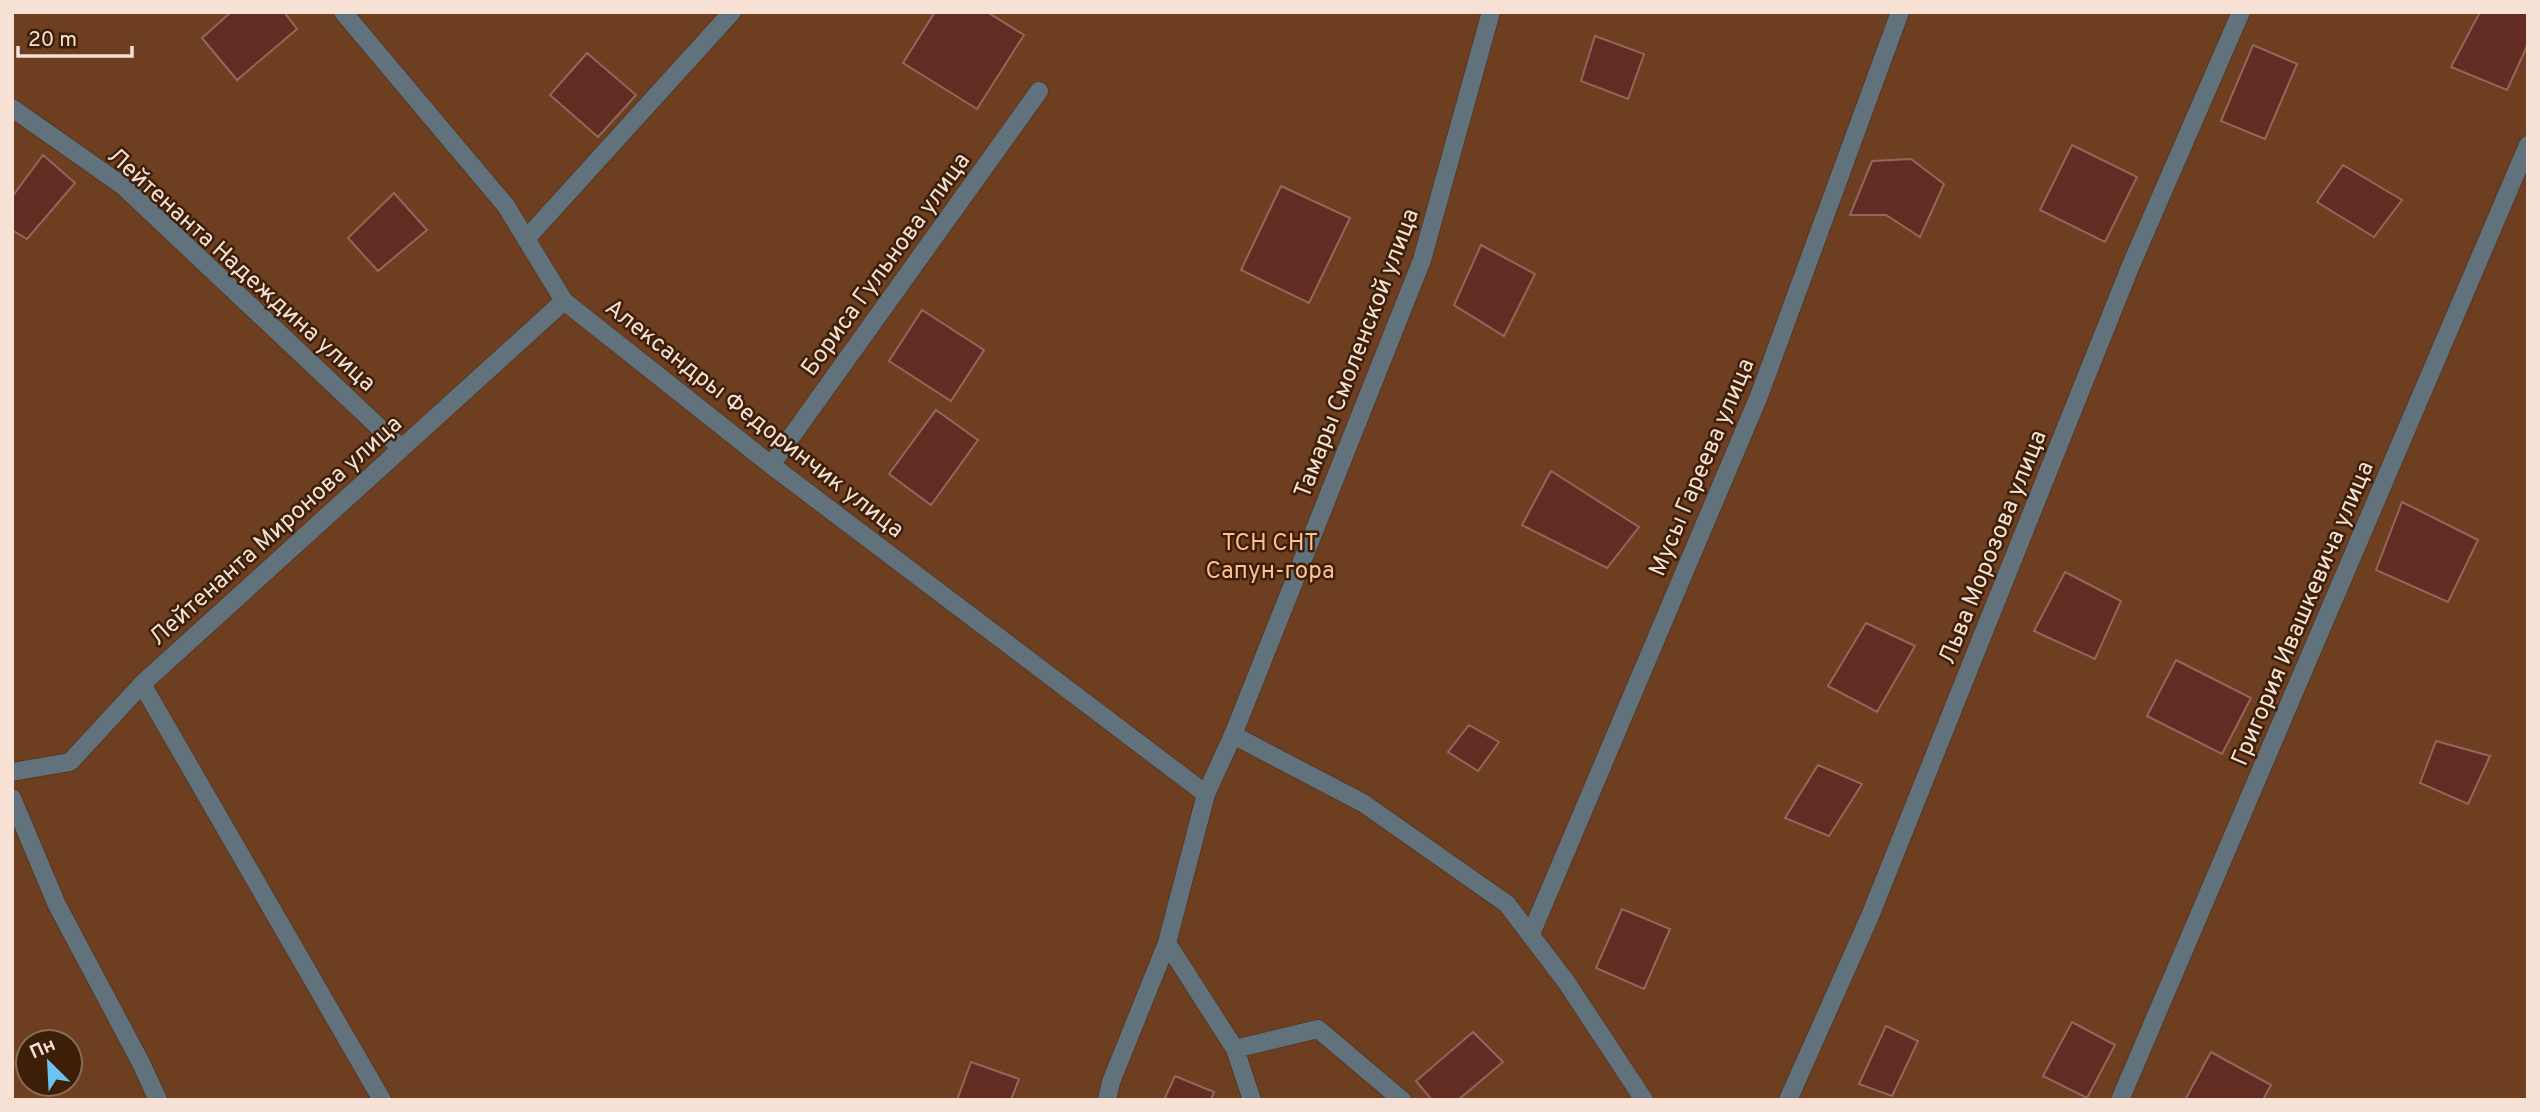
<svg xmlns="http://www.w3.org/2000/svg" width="2540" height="1112" font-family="Overpass,sans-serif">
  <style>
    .green { fill: #6d3f20; fill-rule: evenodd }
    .building { fill: #632c22; stroke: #92665d; stroke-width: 2 }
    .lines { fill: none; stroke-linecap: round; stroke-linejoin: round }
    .minor-casing { stroke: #573924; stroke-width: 20 }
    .minor { stroke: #61727d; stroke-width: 18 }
    .labels { text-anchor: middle; stroke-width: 5; stroke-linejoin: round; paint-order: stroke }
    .street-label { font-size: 24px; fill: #f6e1d4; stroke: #3d1e07 }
    .park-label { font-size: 24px; fill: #febf98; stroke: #3d1e07 }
  </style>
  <rect width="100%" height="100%" fill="#3d1e07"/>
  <!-- green -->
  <path class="green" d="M12,12h2516v1088h-2516zM28,1042h42v42h-42z"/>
  <!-- building -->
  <path class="building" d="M231,12h53l13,17 -60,51 -35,-42z
    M935,12h52l37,23 -47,74 -74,-46z
    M2480,12h48v32l-21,46 -56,-23z
    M1595,36l49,18 -16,45 -47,-18z
    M2253,45l44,19 -32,75 -44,-18z
    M587,53l49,42 -38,42 -48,-42z
    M2072,145l65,32 -32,65 -65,-32z
    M43,155l32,28 -48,56 -15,-9v-33z
    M1911,159l33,25 -24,53 -34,-22h-36l22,-54z
    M2343,165l59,35 -28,37 -57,-35z
    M1281,186l69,32 -41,85 -68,-33z
    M394,193l33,37 -49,41 -30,-33z
    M1481,245l54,29 -31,62 -50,-31z
    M922,310l62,40 -33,51 -62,-40z
    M936,410l42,30 -47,65 -42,-31z
    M1551,471l88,56 -32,41 -85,-43z
    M2402,502l76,38 -30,62 -72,-32z
    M2065,572l56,29 -26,58 -61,-28z
    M1866,623l49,23 -38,66 -49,-26z
    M2176,660l75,38 -29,56 -75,-38z
    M1469,725l30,17 -21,29 -30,-19z
    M2436,741l54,15 -22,48 -48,-21z
    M1818,765l44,19 -33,52 -44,-18z
    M1622,909l48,20 -26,60 -48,-21z
    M2072,1022l43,23 -28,53 -44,-22z
    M1886,1026l32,15 -26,55 -33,-12z
    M1473,1032l30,30 -45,38h-26l-16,-19z
    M2211,1052l60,33 -8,15h-78z
    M971,1062l48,17 -8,21h-54z
    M1175,1076l39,16 -3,8h-47z"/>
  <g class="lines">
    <defs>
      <path id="minor" d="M343,12l163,194 58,95 207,164 435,329
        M12,108l111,78 278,262
        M526,239l206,-227
        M771,465l268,-374
        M142,684l240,416
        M1233,735l130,68 144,101 60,79 77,117
        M12,772l58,-10 72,-78 422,-383
        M12,798l45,107 84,158 17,37
        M1531,934l228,-538 141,-384
        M1167,943l68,106 17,51
        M1235,1049l83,-20 84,71
        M1107,1100l4,-18 56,-139 39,-149 27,-59 189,-475 69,-248
        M1788,1100l82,-184 261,-651 110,-253
        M2120,1100l408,-955"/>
    </defs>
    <!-- minor casing -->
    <use href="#minor" class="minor-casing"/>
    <!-- minor -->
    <use href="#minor" class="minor"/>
  </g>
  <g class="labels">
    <!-- street labels -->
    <g class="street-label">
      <text transform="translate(885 264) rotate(-54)" y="8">Бориса Гульнова улица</text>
      <text transform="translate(242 269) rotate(42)" y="8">Лейтенанта Надеждина улица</text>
      <text transform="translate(1356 353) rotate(-69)" y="8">Тамары Смоленской улица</text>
      <text transform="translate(755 418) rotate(38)" y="8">Александры Федоринчик улица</text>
      <text transform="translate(1701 467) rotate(-67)" y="8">Мусы Гареева улица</text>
      <text transform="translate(275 530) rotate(-42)" y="8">Лейтенанта Миронова улица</text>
      <text transform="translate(1992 547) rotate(-68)" y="8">Льва Морозова улица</text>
      <text transform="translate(2302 613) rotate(-67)" y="8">Григория Ивашкевича улица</text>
    </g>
    <!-- park labels -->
    <g class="park-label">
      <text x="1270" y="550">ТСН СНТ<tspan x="1270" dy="28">Сапун-гора</tspan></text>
    </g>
  </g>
  <!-- border -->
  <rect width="2540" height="1112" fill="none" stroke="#f6e1d4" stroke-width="28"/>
  <!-- north arrow -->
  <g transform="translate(49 1063) rotate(336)"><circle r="33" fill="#3d1e07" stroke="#876c59" stroke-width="2"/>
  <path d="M0-5L12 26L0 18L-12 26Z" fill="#6ac3f1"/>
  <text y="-10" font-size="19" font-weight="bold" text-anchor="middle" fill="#f6e1d4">Пн</text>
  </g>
  <!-- scale -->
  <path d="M18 46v10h114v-10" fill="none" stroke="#f6e1d4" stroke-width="3.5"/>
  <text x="28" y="46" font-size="21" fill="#f6e1d4" stroke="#3d1e07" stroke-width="5" paint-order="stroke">20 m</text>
</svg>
